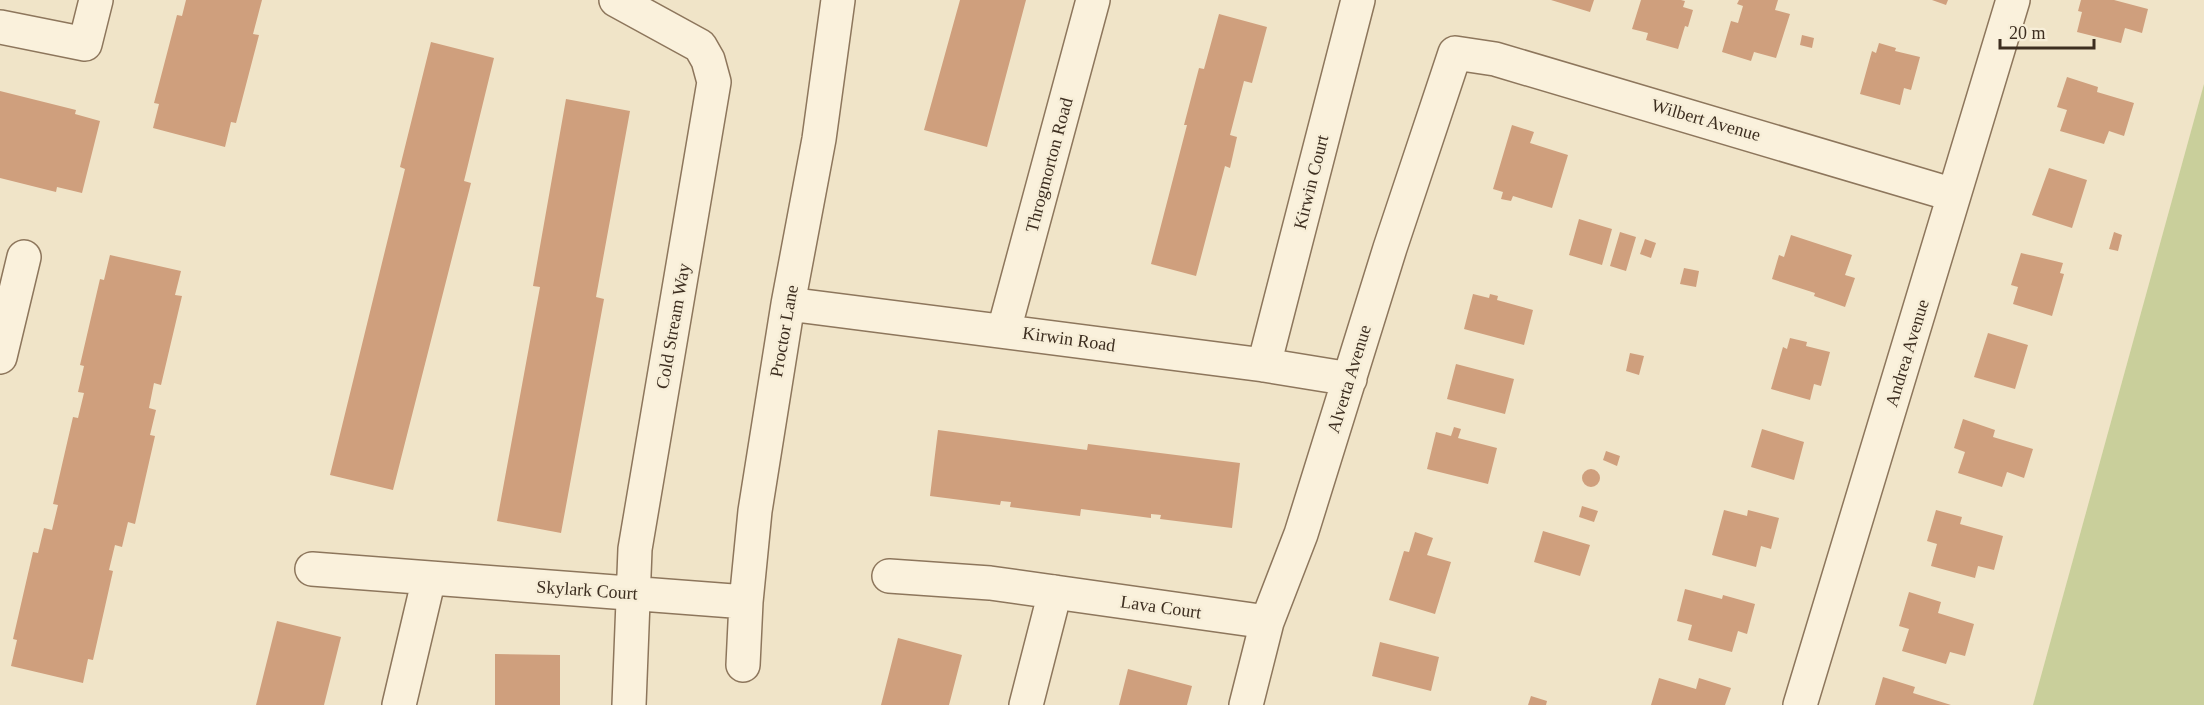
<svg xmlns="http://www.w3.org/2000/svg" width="2204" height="705" font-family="Georgia,serif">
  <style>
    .green { fill: #c9cf9b }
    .building { fill: #cf9f7d }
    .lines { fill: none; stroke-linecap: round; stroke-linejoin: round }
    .minor-casing { stroke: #8d765c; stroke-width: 36 }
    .minor { stroke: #faf1dc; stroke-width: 33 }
    .labels { text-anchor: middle; stroke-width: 5; stroke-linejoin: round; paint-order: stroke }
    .street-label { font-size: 18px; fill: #3d2e20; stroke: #f7eed8 }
  </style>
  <rect width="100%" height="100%" fill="#f0e4c8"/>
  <!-- green -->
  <path class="green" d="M2204,84v621h-171z"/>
  <!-- building -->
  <path class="building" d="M186,0h76l-9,34 6,1 -23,88 -5,-1 -6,25 -72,-19 6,-24 -5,-1 23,-88 5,1z
    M960,0h66l-39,147 -63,-17z
    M1551,0h43l-4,12z
    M1641,0h40l4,1 -2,6 10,3 -5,17 -3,-1 -7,23 -32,-9 2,-7 -16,-4z
    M1739,0h39l-3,10 15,4 -14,44 -22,-6 -3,9 -29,-9 9,-31 7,2 5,-17 -6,-2z
    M1932,0h16l-2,5z
    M2081,0h33l34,9 -6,24 -17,-5 -4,15 -44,-11 5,-20 -4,-1z
    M1219,14l48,13 -15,56 -8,-2 -14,54 7,2 -7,31 -5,-2 -29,110 -45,-12 36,-139h-3l15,-57 5,1z
    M1802,35l12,3 -2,10 -12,-3z
    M431,42l63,16 -30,123 7,2 -78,307 -63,-15 75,-306 -5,-2z
    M1879,43l17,5 -1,3 25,6 -9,33 -7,-2 -4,17 -40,-11 12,-43 4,2z
    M2067,77l31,10 -1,5 37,11 -10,33 -15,-5 -5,13 -44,-13 7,-21 -10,-3z
    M0,91l76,19 -1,4 25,7 -18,72 -25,-6 -1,5 -56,-14z
    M566,99l64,12 -34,186 8,2 -43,234 -64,-12 43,-234 -7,-1z
    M1512,125l22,7 -4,11 38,12 -16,53 -39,-12 -2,5 -10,-2 2,-7 -10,-3z
    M2049,168l38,12 -15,48 -40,-13z
    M1579,219l33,10 -10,36 -33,-10z
    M1620,232l16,5 -10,34 -16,-5z
    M2114,232l8,3 -4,16 -9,-2z
    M1791,235l61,20 -7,20 10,3 -10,29 -31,-11 1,-3 -43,-14 7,-24 5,2z
    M1645,239l11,4 -5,15 -11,-4z
    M2021,253l42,10 -3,10 4,1 -12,42 -39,-12 5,-17 -7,-2z
    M110,255l71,16 -6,24 7,1 -21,89 -7,-2 -5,25 7,2 -6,25 5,1 -20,88 -7,-2 -6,25 -7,-2 -6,25 4,1 -20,89 -5,-1 -5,24 -72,-17 6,-26 -4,-1 20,-87 5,1 6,-25 8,2 6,-25 -5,-1 20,-87 5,1 6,-25 -6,-1 6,-26 -4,-1 20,-86 4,1z
    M1684,268l15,3 -3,16 -16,-3z
    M1473,294l16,4 1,-4 8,2 -1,4 36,10 -9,35 -60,-16z
    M1988,333l40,12 -13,44 -41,-12z
    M1790,338l17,4 -1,4 24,6 -9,34 -7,-2 -4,16 -39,-11 12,-42 4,2z
    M1630,353l14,3 -5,19 -13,-4z
    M1456,364l58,15 -9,35 -58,-15z
    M1963,419l32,11 -2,7 40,12 -9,29 -17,-6 -5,15 -44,-14 7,-21 -11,-4z
    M1454,427l7,2 -3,9 39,10 -9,36 -61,-15 9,-37 15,4z
    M1762,429l42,13 -10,38 -43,-13z
    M938,430l149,20 1,-6 152,19 -8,65 -72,-9 1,-4 -10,-1v4l-70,-9 -1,7 -70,-9 1,-5 -10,-1 -1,4 -70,-9z
    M1606,451l14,5 -3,10 -14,-6z
    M1582 478a9 9 0 1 1 18 0a9 9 0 1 1-18 0Z
    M1582,506l16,5 -4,11 -15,-5z
    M1724,510l23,6 1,-6 31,8 -8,31 -10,-3 -5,21 -44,-12z
    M1936,510l26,7 -2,7 43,12 -9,34 -16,-4 -3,12 -44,-12 6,-22 -10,-3z
    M1543,531l47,14 -10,31 -46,-14z
    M1415,532l18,6 -6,17 24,7 -16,52 -46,-14 15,-49 5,1z
    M1685,589l37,10 1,-4 32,9 -8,30 -9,-3 -6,21 -44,-12 4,-15 -15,-4z
    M1909,592l32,10 -3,11 36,11 -9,32 -15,-4 -4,12 -44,-13 7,-22 -10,-3z
    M277,621l64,16 -17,68h-68z
    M898,638l64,17 -13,50h-68z
    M1380,642l59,15 -8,34 -59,-15z
    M495,654l65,1v50h-65z
    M1128,669l64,17 -5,19h-68z
    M1883,677l32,10 -2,6 38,12h-76z
    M1659,678l37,11 3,-11 32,10 -6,17h-74z
    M1531,696l16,5 -1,4h-18z"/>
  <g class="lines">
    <defs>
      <path id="minor" d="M616,0l84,46 8,14 6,22 -79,467 -6,156
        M0,27l85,17 11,-44
        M788,304l476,61 86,14
        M1004,330l89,-330
        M0,357l24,-100
        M1264,365l94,-365
        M312,569l434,33
        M889,576l101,7 277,39
        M743,665l3,-63 9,-91 33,-207 31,-165 19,-139
        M399,705l30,-127
        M1026,705l29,-113
        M1246,705l21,-83 34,-88 89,-286 65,-195 40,6 459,136
        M1800,705l213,-705"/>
    </defs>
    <!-- minor casing -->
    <use href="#minor" class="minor-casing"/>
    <!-- minor -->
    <use href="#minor" class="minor"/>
  </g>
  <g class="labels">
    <!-- street labels -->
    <g class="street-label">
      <text transform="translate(1706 120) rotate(16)" y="6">Wilbert Avenue</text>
      <text transform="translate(1049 165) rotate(-75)" y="6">Throgmorton Road</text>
      <text transform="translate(1311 182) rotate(-76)" y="6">Kirwin Court</text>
      <text transform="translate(673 326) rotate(-80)" y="6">Cold Stream Way</text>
      <text transform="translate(784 331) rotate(-80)" y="6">Proctor Lane</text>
      <text transform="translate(1069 339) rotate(8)" y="6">Kirwin Road</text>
      <text transform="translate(1907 353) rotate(-73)" y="6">Andrea Avenue</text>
      <text transform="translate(1349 379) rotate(-73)" y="6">Alverta Avenue</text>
      <text transform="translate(587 590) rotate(4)" y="6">Skylark Court</text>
      <text transform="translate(1161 607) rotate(8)" y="6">Lava Court</text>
    </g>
  </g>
  <!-- scale -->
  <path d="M2000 39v9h94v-9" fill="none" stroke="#3d2e20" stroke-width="3"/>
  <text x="2009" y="39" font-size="18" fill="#3d2e20" stroke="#f7eed8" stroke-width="4.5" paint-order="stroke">20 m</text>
</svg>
